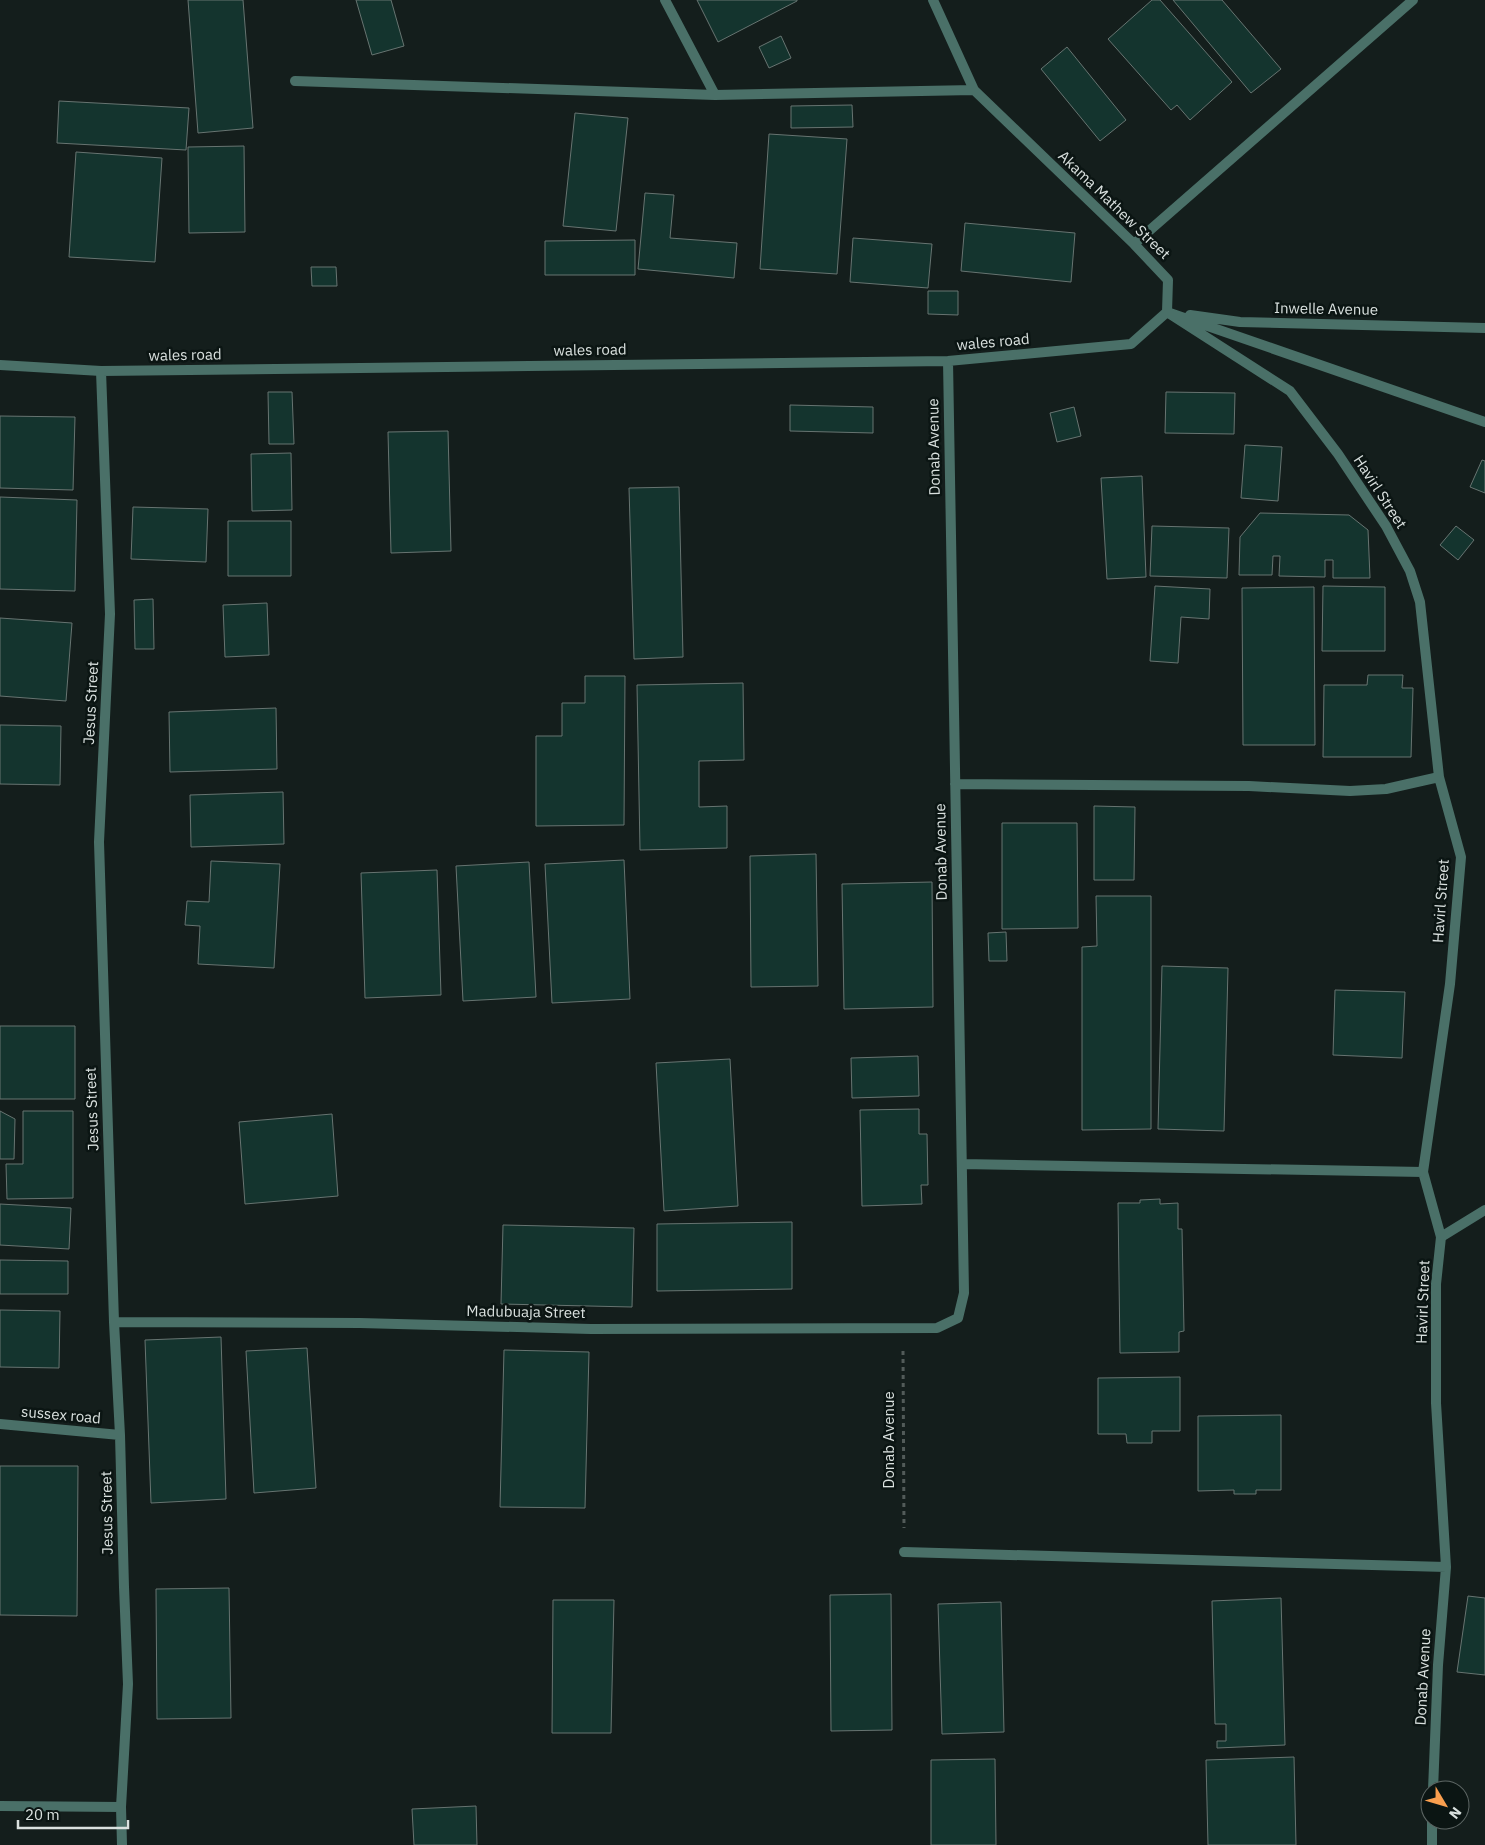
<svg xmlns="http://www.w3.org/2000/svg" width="1485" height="1845" font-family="'IBM Plex Sans',sans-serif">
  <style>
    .building { fill: #14342e; stroke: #677471 }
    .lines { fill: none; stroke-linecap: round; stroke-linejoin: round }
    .path { stroke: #525b59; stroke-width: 3; stroke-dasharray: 4 4; stroke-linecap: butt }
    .minor { stroke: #4a7068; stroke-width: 10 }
    .labels { text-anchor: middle; stroke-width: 5; stroke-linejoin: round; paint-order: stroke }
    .street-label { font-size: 15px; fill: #dae1df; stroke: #0b1513 }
  </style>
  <rect width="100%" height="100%" fill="#141e1c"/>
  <!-- building -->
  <path class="building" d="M188,0h55l10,128 -55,5z
    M356,0h35l13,46 -32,9z
    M697,0h100v1l-79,41z
    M1152,0h8l72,82 -42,38 -13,-15 -6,5 -63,-71z
    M1173,0h49l59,69 -30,24z
    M781,36l10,22 -22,10 -10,-21z
    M1067,47l59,73 -26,21 -59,-72z
    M59,101l130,7 -3,42 -129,-7z
    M852,105l1,22 -62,1v-22z
    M575,113l53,5 -12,113 -53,-5z
    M769,134l78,5 -10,135 -77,-5z
    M244,146l1,86 -56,1 -1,-86z
    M76,152l86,6 -7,104 -86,-5z
    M645,193l29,2 -4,43 67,5 -3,35 -96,-9z
    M965,223l110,10 -4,49 -110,-11z
    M853,238l79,6 -4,44 -78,-6z
    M635,240v35h-90v-34z
    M311,267h25l1,19h-25z
    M928,291h30v24l-30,-1z
    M268,392h24l2,52h-25z
    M1166,392l69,1 -1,41 -69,-1z
    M790,405l83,2v26l-83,-2z
    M1074,407l7,29 -24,6 -7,-29z
    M0,416l75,1 -2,73 -73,-2z
    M448,431l3,120 -60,2 -3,-121z
    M1245,445l37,2 -4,54 -37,-3z
    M291,453l1,57 -40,1 -1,-57z
    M1482,460l3,1v32l-15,-6z
    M1142,476l4,101 -39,2 -6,-101z
    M679,487l4,170 -49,2 -5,-171z
    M0,497l77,3 -2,91 -75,-2z
    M133,507l75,2 -2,53 -75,-3z
    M1260,513l89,2 19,15 2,48h-37v-18h-8v17l-46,-1 1,-20h-7l-1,19h-33l1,-38z
    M228,521h63v55h-63z
    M1152,526l77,2 -2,50 -77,-2z
    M1456,526l18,14 -16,20 -18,-15z
    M1155,586l55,3 -1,30 -28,-2 -3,46 -28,-2z
    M1323,586l62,1v64h-63z
    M1314,587l1,158h-72l-1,-157z
    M153,599l1,50h-19l-1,-49z
    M267,603l2,52 -44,2 -2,-52z
    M0,618l72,5 -6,78 -66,-5z
    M1368,675h35l-1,13h11l-2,69h-88l1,-72h43z
    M585,676h40l-1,149 -88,1v-90h26v-33h23z
    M743,683l1,77 -45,1v46l28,-1v42l-87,2 -3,-165z
    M276,708l1,61 -107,3 -1,-60z
    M0,725l61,1 -1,59 -60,-1z
    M283,792l1,52 -93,3 -1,-52z
    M1094,806l41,1 -1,73h-40z
    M1002,823h75l1,105 -76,1z
    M816,854l2,132 -67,1 -1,-131z
    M624,860l6,139 -78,4 -7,-139z
    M211,861l69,3 -6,104 -76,-4 2,-38 -15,-1 2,-24 22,1z
    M529,862l7,135 -73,4 -7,-135z
    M437,870l4,125 -76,3 -4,-125z
    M932,882l1,125 -89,2 -2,-125z
    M1096,896h55v233l-69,1v-183l15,-1z
    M1006,932l1,29h-18l-1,-28z
    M1162,966l66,2 -4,163 -66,-2z
    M1335,990l70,2 -3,66 -69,-3z
    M0,1026h75v73h-75z
    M918,1056l1,40 -67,2 -1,-40z
    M730,1059l8,147 -74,5 -8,-148z
    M919,1109v25h8l1,51h-7l1,19 -60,2 -2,-96z
    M0,1111l15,8 -1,40h-14z
    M23,1111h50v87l-66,1 -1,-35h17z
    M332,1114l6,82 -93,8 -6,-82z
    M1160,1199v5l18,-1v26h4l2,102 -5,1v20l-59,1 -2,-150h22v-3z
    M0,1204l71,4 -2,41 -69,-4z
    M792,1222v67l-135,2v-67z
    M503,1225l131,3 -2,79 -131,-3z
    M0,1260l68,1v33h-68z
    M0,1310l60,1 -1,57 -59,-1z
    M221,1337l5,162 -75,4 -6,-163z
    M307,1348l9,140 -62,5 -8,-142z
    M504,1350l85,2 -4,156 -85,-1z
    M1180,1377v54h-28v12h-25l-1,-9h-28v-56z
    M1281,1415v75h-25v4h-22v-4l-36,1v-75z
    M0,1466h78l-1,150 -77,-1z
    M229,1588l2,130 -74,1 -1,-130z
    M891,1594l1,136 -61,1 -1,-136z
    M1468,1596l17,2v77l-28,-3z
    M1281,1598l4,147 -68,3v-7h9v-17h-11l-3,-123z
    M553,1600h61l-3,133h-59z
    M1001,1602l3,130 -62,2 -4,-130z
    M1294,1757l2,88h-88l-2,-85z
    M995,1759l1,86h-65v-85z
    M476,1806l1,39h-63l-2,-36z"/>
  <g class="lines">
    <!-- path -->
    <path class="path" d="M903,1351l1,177"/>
    <!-- minor -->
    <path class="minor" d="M665,0l50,95
      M933,0l41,90 160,154 34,36 -1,32 318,110
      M295,81l420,14 259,-5
      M1134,244l279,-244
      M1167,312l123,79 48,63 48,72 24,45 10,31 19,175 22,80 -11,127 -27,188 18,65 -5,47v119l10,164 -8,98 -5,125
      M1190,315l50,7 245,6
      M0,365l101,6 847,-10 183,-17 36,-32
      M101,371l9,243 -11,228 15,480 6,113 4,152 4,97 -7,123 1,38
      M955,784l294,2 101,5 36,-2 53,-12
      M962,1164l461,8
      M1441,1237l44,-27
      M114,1322l246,1 231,6 346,-1 21,-10 6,-25 -16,-932
      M0,1424l120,11
      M904,1552l542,15
      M0,1806l121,1
      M1432,1845v-25"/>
  </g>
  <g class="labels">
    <!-- street labels -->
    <g class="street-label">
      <text transform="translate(1114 205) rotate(44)" y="5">Akama Mathew Street</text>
      <text transform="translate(1326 309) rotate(1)" y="5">Inwelle Avenue</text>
      <text transform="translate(993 342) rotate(-5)" y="5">wales road</text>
      <text transform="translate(590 350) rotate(-1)" y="5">wales road</text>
      <text transform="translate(185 355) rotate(-1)" y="5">wales road</text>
      <text transform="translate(934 447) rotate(-91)" y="5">Donab Avenue</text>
      <text transform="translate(1380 492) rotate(57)" y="5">Havirl Street</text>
      <text transform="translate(91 703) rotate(-87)" y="5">Jesus Street</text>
      <text transform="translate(941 852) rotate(-91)" y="5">Donab Avenue</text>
      <text transform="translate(1441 901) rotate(-86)" y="5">Havirl Street</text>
      <text transform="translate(92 1109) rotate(-92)" y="5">Jesus Street</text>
      <text transform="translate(1423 1302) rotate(-88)" y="5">Havirl Street</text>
      <text transform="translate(526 1312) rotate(1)" y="5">Madubuaja Street</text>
      <text transform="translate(61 1415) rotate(5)" y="5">sussex road</text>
      <text transform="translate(889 1440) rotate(-90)" y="5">Donab Avenue</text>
      <text transform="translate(107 1513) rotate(-91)" y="5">Jesus Street</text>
      <text transform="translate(1423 1677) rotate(-87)" y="5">Donab Avenue</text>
    </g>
  </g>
  <!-- north arrow -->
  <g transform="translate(1445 1805) rotate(128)"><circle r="24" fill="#0b1513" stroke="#5e6765"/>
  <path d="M0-4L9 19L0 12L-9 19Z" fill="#fa9f4f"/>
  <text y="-8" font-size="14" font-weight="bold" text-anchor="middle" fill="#dae1df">N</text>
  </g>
  <!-- scale -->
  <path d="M18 1820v8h110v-8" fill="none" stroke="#dae1df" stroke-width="2.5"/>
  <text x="25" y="1820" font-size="15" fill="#dae1df" stroke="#0b1513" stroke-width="4" paint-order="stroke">20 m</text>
</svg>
